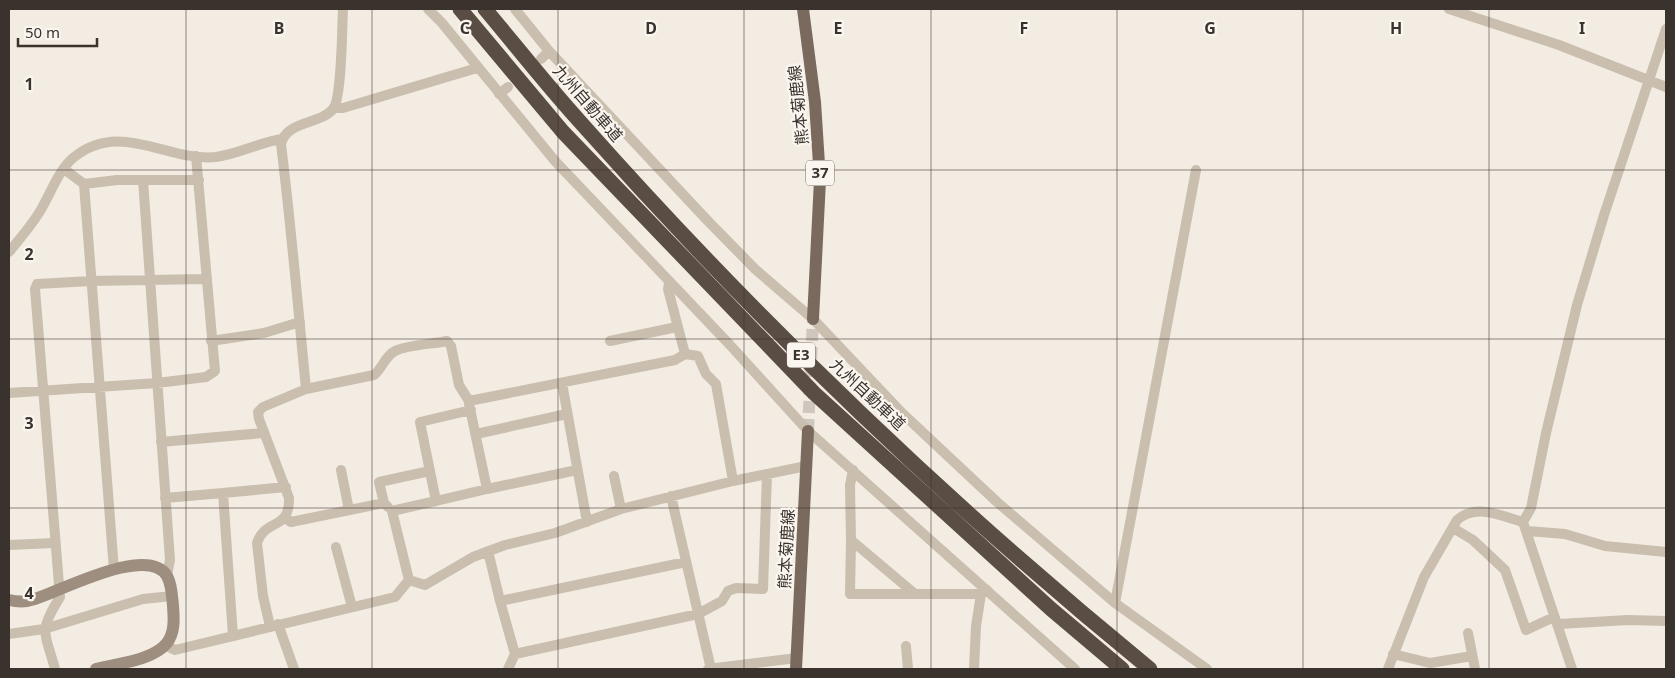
<svg xmlns="http://www.w3.org/2000/svg" width="1675" height="678" font-family="'Noto Sans','Noto Sans JP',sans-serif">
  <style>
    .lines { fill: none; stroke-linecap: round; stroke-linejoin: round }
    .primary-tunnel { stroke: #cec7be; stroke-width: 12; stroke-dasharray: 12 6; stroke-linecap: butt }
    .street { stroke: #cabeae; stroke-width: 10 }
    .secondary { stroke: #9e8e80; stroke-width: 12 }
    .primary { stroke: #7a6a5e; stroke-width: 12 }
    .highway { stroke: #5a4d44; stroke-width: 15 }
    .grid { fill: none; stroke: #3a322c; stroke-width: 1; stroke-opacity: 0.55 }
    .labels { text-anchor: middle; stroke-width: 4.5; stroke-linejoin: round; paint-order: stroke }
    .shield { fill: #faf6ef; stroke: #746d66; stroke-width: 1 }
    .shield-label { font-size: 15px; font-weight: bold; fill: #3a322c }
    .street-label { font-size: 16px; fill: #3a322c; stroke: #faf6ef }
    .grid-label { font-size: 16px; text-anchor: middle; font-weight: bold; fill: #3a322c; stroke: #faf6ef; stroke-width: 4.5; stroke-linejoin: round; paint-order: stroke }
  </style>
  <rect width="100%" height="100%" fill="#f3ece2"/>
  <g class="lines">
    <!-- primary-tunnel -->
    <path class="primary-tunnel" d="M808,431l5,-112"/>
    <!-- street -->
    <path class="street" d="M428,9l14,14 113,138 175,184 78,86 267,238
      M515,9l34,42 157,168 49,50 58,50 89,94 95,89 118,101 92,66
      M1449,9l110,36 107,42
      M541,59l8,-8
      M499,94l9,-7
      M335,108h8l134,-40
      M64,169l20,15 33,-4h82
      M143,180l27,380 -3,15
      M84,184l30,386
      M9,252c12,-15 25,-29 34,-46 9,-16 16,-36 30,-48 47,-39 94,4 143,-1 23,-3 44,-15 66,-18
      M211,341l53,-8 36,-11
      M610,341l67,-14
      M685,354l13,2 8,18 10,10 17,97
      M562,383l25,139
      M306,389c-8,-82 -15,-164 -25,-245 6,-24 39,-19 52,-35 9,-11 9,-83 10,-100
      M9,393l148,-10 49,-6 9,-6 -19,-215
      M469,404l18,85 90,-19
      M471,410l-51,12 16,79 51,-12
      M476,434l91,-20
      M161,442l102,-9
      M341,470l8,40
      M853,470l-3,15 1,55 64,54h66l6,-4
      M614,476l7,33
      M671,496l40,173
      M165,498l58,-5
      M388,507l-4,-4 -5,-21 51,-11
      M285,518l6,4 93,-19
      M1453,528l20,12 32,30 21,60 28,-13
      M1528,531l37,3 40,12 61,6
      M851,540l-1,54h65
      M9,545l45,-2
      M336,547l16,60
      M488,551l12,50 186,-39
      M409,580l-17,-69 44,-10
      M500,601l15,53 183,-40 24,-13 6,-10 8,-3 27,1 4,-115
      M1115,603l81,-433
      M278,624l16,45
      M1559,624l69,-4 38,1
      M270,626l-7,-30 -6,-53c8,-25 33,-12 32,-45l-30,-79 -1,-7 5,-5 43,-18 68,-14c8,-6 11,-19 21,-24 12,-6 38,-7 52,-10l4,5 8,39 10,16 206,-41 10,-6 -17,-65 1,-6
      M1468,633l7,36
      M9,634l35,-5 99,-30 29,-3
      M233,636l-10,-143 63,-6
      M165,645l10,5 220,-53 14,-17 16,5 48,-28 32,-12 50,-12 66,-24 112,-28 73,-15
      M906,646l2,23
      M1393,654l37,9 42,-7
      M55,669c-10,-37 -17,-37 5,-72l-25,-308 2,-5 54,-3 114,-2
      M508,669l7,-15
      M708,669l89,-11
      M974,669l2,-43 5,-32
      M1388,669l36,-92 33,-57c20,-17 44,-4 66,2
      M1572,669l-49,-147 8,-14 15,-75 31,-128 27,-90 62,-186"/>
    <!-- secondary -->
    <path class="secondary" d="M9,600c9,2 18,2 26,-1 26,-8 113,-55 132,-23 5,9 5,20 6,30 1,13 2,26 -6,37 -15,18 -49,20 -71,26"/>
    <!-- primary -->
    <path class="primary" d="M803,9l12,93 5,78 -7,139
      M796,669l12,-238"/>
    <!-- highway -->
    <path class="highway" d="M460,9l103,123 251,261 237,216 71,60
      M485,9c32,38 63,78 97,115 173,195 366,380 568,545"/>
  </g>
  <!-- grid -->
  <path class="grid" d="M186,9v660M372,9v660M558,9v660M744,9v660M931,9v660M1117,9v660M1303,9v660M1489,9v660M9,170h1657M9,339h1657M9,508h1657"/>
  <g class="labels">
    <!-- shield labels -->
    <g class="shield">
      <rect x="806" y="160.5" width="28" height="25" rx="4"/>
      <rect x="787" y="342.5" width="28" height="25" rx="4"/>
    </g>
    <g class="shield-label">
      <text x="820" y="178">37</text>
      <text x="801" y="360">E3</text>
    </g>
    <!-- street labels -->
    <g class="street-label">
      <text transform="translate(588 103) rotate(49)" y="6">九州自動車道</text>
      <text transform="translate(798 105) rotate(-96)" y="6">熊本菊鹿線</text>
      <text transform="translate(868 394) rotate(43)" y="6">九州自動車道</text>
      <text transform="translate(786 549) rotate(-87)" y="6">熊本菊鹿線</text>
    </g>
  </g>
  <g class="grid-label">
    <text x="279" y="34">B</text>
    <text x="465" y="34">C</text>
    <text x="651" y="34">D</text>
    <text x="838" y="34">E</text>
    <text x="1024" y="34">F</text>
    <text x="1210" y="34">G</text>
    <text x="1396" y="34">H</text>
    <text x="1582" y="34">I</text>
    <text x="29" y="90">1</text>
    <text x="29" y="260">2</text>
    <text x="29" y="429">3</text>
    <text x="29" y="599">4</text>
  </g>
  <!-- border -->
  <rect width="1675" height="678" fill="none" stroke="#3a322c" stroke-width="20"/>
  <!-- scale -->
  <path d="M18 38v8h79v-8" fill="none" stroke="#3a322c" stroke-width="2.5"/>
  <text x="25" y="38" font-size="15" fill="#3a322c" stroke="#faf6ef" stroke-width="4" paint-order="stroke">50 m</text>
</svg>
